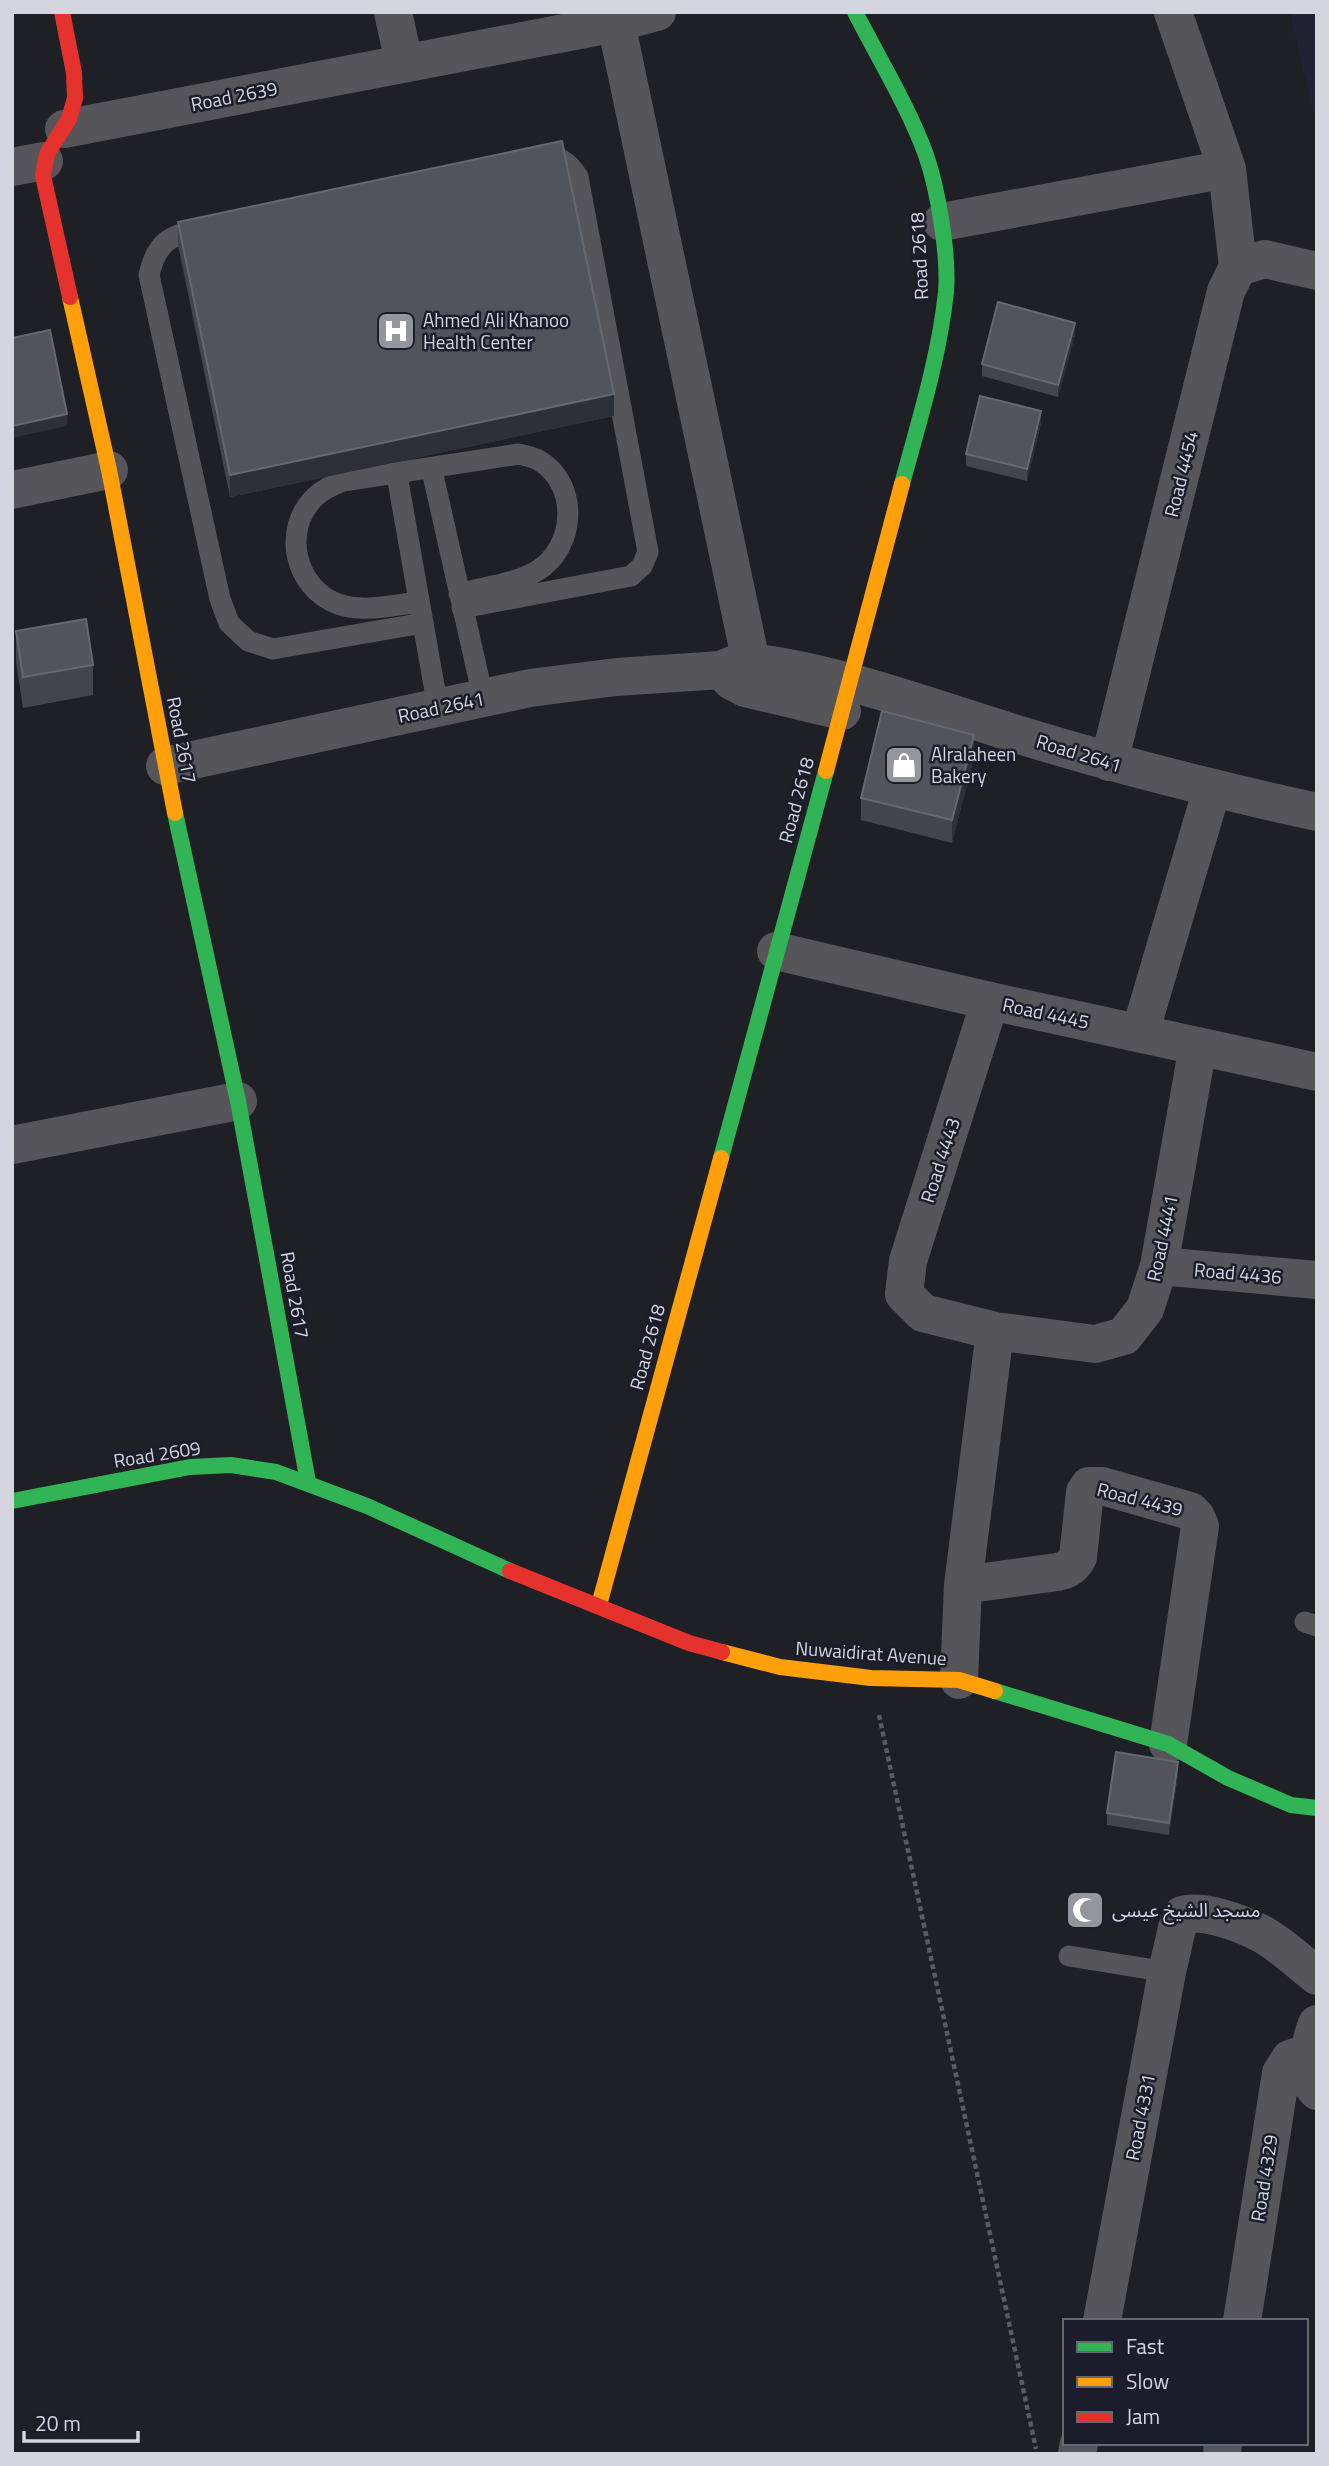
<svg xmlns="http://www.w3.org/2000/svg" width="1329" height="2466" font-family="'Titillium Web','Noto Sans Arabic',sans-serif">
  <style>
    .built { fill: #212334 }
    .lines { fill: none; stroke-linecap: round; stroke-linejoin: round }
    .path { stroke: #5b5a5f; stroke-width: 4.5; stroke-dasharray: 5 3.5; stroke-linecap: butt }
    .lane { stroke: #565559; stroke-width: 21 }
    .street { stroke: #565559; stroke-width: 38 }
    .fast { stroke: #30b455; stroke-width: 16 }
    .slow { stroke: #ff9f0a; stroke-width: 16 }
    .jam { stroke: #e5322d; stroke-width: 16 }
    .wall { fill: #42454b }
    .shaded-wall { fill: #2d3036 }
    .building { fill: #52545b; stroke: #66686f; stroke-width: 2 }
    .labels { text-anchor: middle; stroke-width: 5; stroke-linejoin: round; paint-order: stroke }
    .street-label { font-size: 19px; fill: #d4d5de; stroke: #1b1d2a }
    .poi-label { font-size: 19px; fill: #d4d5de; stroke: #1b1d2a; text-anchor: start }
  </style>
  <rect width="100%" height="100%" fill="#1e2026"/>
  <!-- built -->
  <path class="built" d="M1290,12h27v101l-4,-1z"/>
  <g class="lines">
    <!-- path -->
    <path class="path" d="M879,1715l157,734"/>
    <!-- lane -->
    <path class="lane" d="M204,228c-33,7 -47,12 -55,47l71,324 9,24 19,18 25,8 150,-26
      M433,475l50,222
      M398,481l40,227
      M419,602c-25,3 -56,11 -81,2 -43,-16 -57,-74 -23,-107 8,-8 18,-12 28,-16l176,-27c7,2 15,3 21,7 40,25 35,87 -3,110 -22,13 -54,16 -78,23
      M462,608l169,-32 11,-10 6,-14 -70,-375c-9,-15 -20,-23 -37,-20
      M1305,1622l12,4
      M1069,1956l98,16"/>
    <!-- street -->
    <path class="street" d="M393,12l11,51
      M1173,12l54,157 11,98
      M616,23l135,639
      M64,129l552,-106 41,-11
      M12,167l32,-6
      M942,222l285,-53
      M12,490l97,-20
      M721,670l11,11 13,7 97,23
      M1109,762l117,-471 12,-24 27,-8 52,12
      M165,766l365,-78 86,-11 105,-7 14,-6 16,-2c93,12 183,47 272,74 97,30 194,54 294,76
      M776,951l214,50 327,71
      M990,1001l-82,260 -4,33 19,19 72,18 100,13 29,-8 21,-27 14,-43 39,-220
      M1140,1033l72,-244
      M12,1145l226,-44
      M1159,1266l158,14
      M963,1585l94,-13c11,-2 16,-6 21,-15l7,-65 4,-6h13l88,25 6,6 4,9 -32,218
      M959,1680l4,-95 32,-254
      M1317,2024c-6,13 -11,44 -7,57 1,4 5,7 7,10
      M1102,2321l65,-349 10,-44 5,-13c22,-6 58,8 78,18 20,10 39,29 57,43
      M1242,2321l39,-248 9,-14 20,-7
      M1077,2454l2,-11
      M1222,2454l1,-11"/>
    <!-- fast -->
    <path class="fast" d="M855,12c24,47 53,94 71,143 12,35 23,100 20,137 -7,66 -27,129 -44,192
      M175,813l63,288 70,381
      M721,1158l105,-387
      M12,1501l178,-34 41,-2 45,7 91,34 143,65
      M995,1691l173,53 60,34 63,27 26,3"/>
    <!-- slow -->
    <path class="slow" d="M70,297l39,173 66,343
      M826,771l76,-287
      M599,1605l122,-447
      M722,1652l58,15 91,11 88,2 36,11"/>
    <!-- jam -->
    <path class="jam" d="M62,12l12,61 1,25 -6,21 -22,35 -4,22 27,121
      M510,1571l179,72 33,9"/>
  </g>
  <!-- wall -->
  <path class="wall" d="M178,222l436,194 -384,81 -52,-252z
    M1075,335l-17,62 -76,-21v-12z
    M1041,423l-14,58 -61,-15v-12z
    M16,631l77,34v30l-70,13 -7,-46z
    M974,757l-22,86 -91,-23v-22z
    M1178,1774l-9,61 -62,-10v-12z"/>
  <!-- shaded-wall -->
  <path class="shaded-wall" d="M1075,323v12l-17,62v-12z
    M614,394v22l-384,81v-22z
    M1041,411v12l-14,58v-12z
    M67,414v12l-55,12v-12z
    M974,735v22l-22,86v-23z
    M1178,1762v12l-9,61v-12z"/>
  <!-- building -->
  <path class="building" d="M562,141l52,253 -384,81 -52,-253z
    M998,302l77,21 -17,62 -76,-21z
    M50,330l17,84 -55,12v-88z
    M980,396l61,15 -14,58 -61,-15z
    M86,619l7,46 -70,12 -7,-46z
    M882,711l92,24 -22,85 -91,-22z
    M1116,1752l62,10 -9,61 -62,-10z"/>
  <!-- icons -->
  <defs>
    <symbol id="hospital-square" viewBox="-11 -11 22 22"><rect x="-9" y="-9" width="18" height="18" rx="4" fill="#94969e" stroke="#1b1d2a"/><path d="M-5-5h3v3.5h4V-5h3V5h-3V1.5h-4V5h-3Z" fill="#fff"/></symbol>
    <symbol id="shop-square" viewBox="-11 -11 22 22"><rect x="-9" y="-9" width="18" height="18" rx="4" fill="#94969e" stroke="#1b1d2a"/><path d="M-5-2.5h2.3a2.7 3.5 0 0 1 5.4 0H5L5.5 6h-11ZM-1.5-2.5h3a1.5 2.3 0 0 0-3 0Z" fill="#fff"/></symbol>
    <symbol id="mosque-square" viewBox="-11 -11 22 22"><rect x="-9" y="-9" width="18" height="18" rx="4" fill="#94969e" stroke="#1b1d2a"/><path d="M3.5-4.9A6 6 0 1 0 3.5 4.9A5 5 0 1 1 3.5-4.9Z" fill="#fff"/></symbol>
  </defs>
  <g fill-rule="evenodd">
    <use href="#hospital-square" x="374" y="309" width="44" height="44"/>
    <use href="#shop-square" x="882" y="743" width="44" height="44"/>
    <use href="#mosque-square" x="1063" y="1888" width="44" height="44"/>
  </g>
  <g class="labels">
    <!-- street labels -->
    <g class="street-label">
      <text transform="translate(234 96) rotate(-11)" y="7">Road 2639</text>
      <text transform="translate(919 256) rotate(-93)" y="7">Road 2618</text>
      <text transform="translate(1181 474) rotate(-76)" y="7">Road 4454</text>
      <text transform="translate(441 707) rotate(-12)" y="7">Road 2641</text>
      <text transform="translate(182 740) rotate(79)" y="7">Road 2617</text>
      <text transform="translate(1079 753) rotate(17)" y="7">Road 2641</text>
      <text transform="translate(796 800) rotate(-75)" y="7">Road 2618</text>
      <text transform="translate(1046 1013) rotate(12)" y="7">Road 4445</text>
      <text transform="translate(940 1160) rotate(-72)" y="7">Road 4443</text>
      <text transform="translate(1162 1238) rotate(-78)" y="7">Road 4441</text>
      <text transform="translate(1238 1273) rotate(5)" y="7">Road 4436</text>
      <text transform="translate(295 1295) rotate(80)" y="7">Road 2617</text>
      <text transform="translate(647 1347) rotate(-75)" y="7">Road 2618</text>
      <text transform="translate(157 1454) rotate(-9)" y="7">Road 2609</text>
      <text transform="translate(1140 1499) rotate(14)" y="7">Road 4439</text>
      <text transform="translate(871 1653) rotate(4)" y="7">Nuwaidirat Avenue</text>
      <text transform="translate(1140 2117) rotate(-79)" y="7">Road 4331</text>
      <text transform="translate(1264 2178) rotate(-81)" y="7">Road 4329</text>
    </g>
    <!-- poi labels -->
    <g class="poi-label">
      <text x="423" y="327">Ahmed Ali Khanoo<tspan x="423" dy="22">Health Center</tspan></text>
      <text x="931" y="761">Alralaheen<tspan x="931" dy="22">Bakery</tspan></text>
      <text x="1112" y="1917">مسجد الشيخ عيسى</text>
    </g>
  </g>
  <!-- border -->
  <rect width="1329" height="2466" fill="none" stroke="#d4d5de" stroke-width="28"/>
  <!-- legend -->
  <rect x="1063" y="2319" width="245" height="126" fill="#1b1d2a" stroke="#656772" stroke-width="2"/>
  <rect x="1077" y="2342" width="35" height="10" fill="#30b455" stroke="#656772" stroke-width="2"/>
  <text x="1126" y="2354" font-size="21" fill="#d4d5de">Fast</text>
  <rect x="1077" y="2377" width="35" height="10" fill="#ff9f0a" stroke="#656772" stroke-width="2"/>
  <text x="1126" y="2389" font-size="21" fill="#d4d5de">Slow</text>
  <rect x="1077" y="2412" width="35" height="10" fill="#e5322d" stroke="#656772" stroke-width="2"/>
  <text x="1126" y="2424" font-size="21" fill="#d4d5de">Jam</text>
  <!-- scale -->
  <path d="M24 2431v10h114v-10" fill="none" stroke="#d4d5de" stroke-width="3.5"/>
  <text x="35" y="2431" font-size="21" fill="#d4d5de" stroke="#1b1d2a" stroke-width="5" paint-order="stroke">20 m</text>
</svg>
